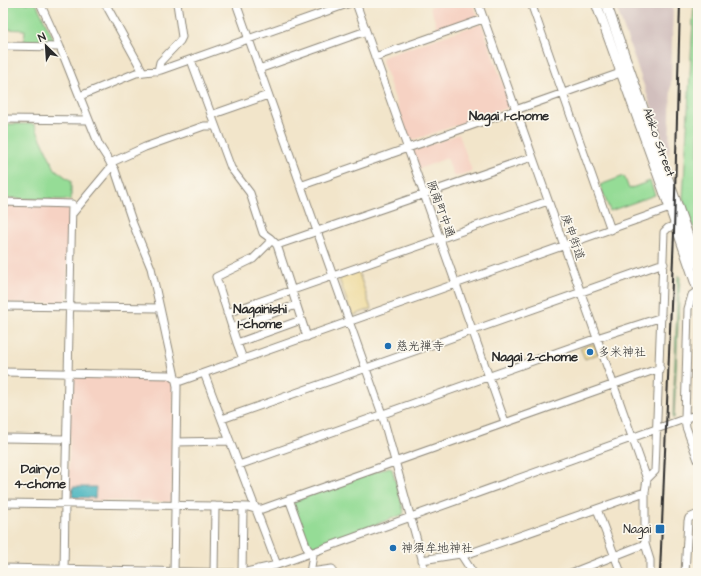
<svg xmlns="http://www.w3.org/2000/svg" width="701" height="576" font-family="'Architects Daughter','Klee One',sans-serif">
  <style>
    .built { fill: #f6d2c3 }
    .industrial { fill: #d1bfbd }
    .green { fill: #95dc96; stroke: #608460 }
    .sand { fill: #eeda9e; stroke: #8c8264 }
    .water { fill: #44b3be; stroke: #386f74 }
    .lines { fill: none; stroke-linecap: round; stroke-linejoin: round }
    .minor-casing { stroke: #8e887a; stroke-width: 9 }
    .major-casing { stroke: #8e887a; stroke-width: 11 }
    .minor { stroke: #fff; stroke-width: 7 }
    .major { stroke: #fff; stroke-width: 9 }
    .rail { stroke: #2b2b2b; stroke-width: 2 }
    .poi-dot { fill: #1f6fb2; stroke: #fbf7ec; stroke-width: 1.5 }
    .labels { text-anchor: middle; stroke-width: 3.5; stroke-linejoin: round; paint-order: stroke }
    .street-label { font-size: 12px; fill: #2b2b2b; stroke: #fbf7ec }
    .poi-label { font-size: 12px; fill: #2b2b2b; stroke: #fbf7ec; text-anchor: start }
    .neighbourhood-label { font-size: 13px; font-weight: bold; fill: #2b2b2b; stroke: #fbf7ec }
  </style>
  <rect width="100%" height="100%" fill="#fbf7ec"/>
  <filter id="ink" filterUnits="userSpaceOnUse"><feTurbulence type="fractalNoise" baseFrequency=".025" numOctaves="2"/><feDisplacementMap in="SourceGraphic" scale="8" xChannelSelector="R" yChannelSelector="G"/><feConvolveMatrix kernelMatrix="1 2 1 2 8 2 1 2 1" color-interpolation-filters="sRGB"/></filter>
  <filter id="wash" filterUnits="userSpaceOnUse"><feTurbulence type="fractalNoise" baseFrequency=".012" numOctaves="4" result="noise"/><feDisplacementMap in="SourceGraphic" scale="16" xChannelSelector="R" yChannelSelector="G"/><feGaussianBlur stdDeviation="0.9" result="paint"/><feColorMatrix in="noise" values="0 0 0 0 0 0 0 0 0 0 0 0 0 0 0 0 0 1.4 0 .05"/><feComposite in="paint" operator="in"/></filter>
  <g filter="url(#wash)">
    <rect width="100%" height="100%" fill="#f2e5ca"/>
    <!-- built -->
    <path class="built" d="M442,3h31l5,14 -2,3 -37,12 -9,-25z
      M479,24l3,1 28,79 -3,4 -94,32 -4,-1 -27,-78 1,-4z
      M459,134l13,37 -18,6 -7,-19 -28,11 -6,-18z
      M3,204l64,3 2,2 -2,91 -4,3h-60z
      M73,375l95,2 6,9 -2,114 -2,2 -99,-2 -3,-2 3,-121z"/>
    <!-- industrial -->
    <path class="industrial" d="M615,3h58l-4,154z"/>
    <!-- green -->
    <path class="green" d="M3,3h33l20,41h-32l1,-14 -21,-1z
      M694,3h4v236l-15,-40z
      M3,124h31l21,45 16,12v19l-68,-2z
      M624,176l5,13 21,-8 5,14 -45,16 -10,-26z
      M678,276h2l-6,142 -1,1z
      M389,467l3,2 12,43 -2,3 -92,33 -17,-44 1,-3z"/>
    <!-- sand -->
    <path class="sand" d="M358,270l13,39 -19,7 -13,-37 2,-3z
      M592,344l3,1 3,9 -13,5 -5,-11z"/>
    <!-- water -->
    <path class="water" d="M73,487h23l-1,11 -23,-1z"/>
  </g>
  <g filter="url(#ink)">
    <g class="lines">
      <defs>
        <path id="minor" d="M40,3l20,44 39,98 16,25 18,54 18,44 9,40 17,78 -3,187
          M105,3l38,69
          M236,3l146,411 41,148 1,11
          M356,3l149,419
          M478,3l169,476
          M531,3l80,227
          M3,46l57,1
          M375,57l108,-38
          M191,60l40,108 19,25 13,40 7,5 7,7 30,92
          M259,69l107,-38
          M158,71l2,-9 20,-21 2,-4 -5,-34
          M80,96l56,-23 25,-3 189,-67
          M211,115l57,-20
          M3,119l86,1
          M110,163l35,-16 59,-21h11
          M300,186l326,-115
          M3,202l69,2 -7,300 -1,69
          M72,214l40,-48
          M277,245l255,-88
          M698,291l-6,4 -4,14 -3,109 1,9 12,33
          M3,306l157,2
          M227,313l321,-112
          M232,328l64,-23
          M237,343l64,-23
          M243,359l-6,-16 -21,-66 37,-18 19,-19
          M3,372l166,3 7,5 5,1 489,-173
          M204,373l73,192
          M222,419l436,-154 6,-1
          M3,438l63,1
          M176,442l54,-1
          M239,465l364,-129 59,-19
          M289,499l18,49 6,7 -3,18
          M3,503l212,3 33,1 7,2h7l398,-141
          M597,509l24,64
          M462,556l11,17
          M422,560l38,-6 2,2 183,-64
          M3,568l239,5 35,-8 421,-151
          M258,569l4,4h5
          M310,572l22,-3
          M214,573l1,-67
          M242,573l1,-66
          M571,573l74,-29
          M650,573v-13l-5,-16v-52l2,-13 8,-8 9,-239 4,-4 8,-3
          M685,573l3,-52 1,-3 9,-4"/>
        <path id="major" d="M596,3l74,205 28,82
          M606,3l92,261"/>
      </defs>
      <!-- minor casing -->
      <use href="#minor" class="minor-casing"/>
      <!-- major casing -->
      <use href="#major" class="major-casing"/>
      <!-- minor -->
      <use href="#minor" class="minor"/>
      <!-- major -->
      <use href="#major" class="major"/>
      <!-- rail -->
      <path class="rail" d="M660,573l14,-340 6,-230"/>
    </g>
  </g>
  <!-- markers -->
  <g class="poi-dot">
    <circle cx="388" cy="346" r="4"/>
    <circle cx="590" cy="352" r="4"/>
    <rect x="655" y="524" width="10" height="10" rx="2"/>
    <circle cx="393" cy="548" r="4"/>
  </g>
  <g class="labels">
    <!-- street labels -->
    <g class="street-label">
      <text transform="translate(659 142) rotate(70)" y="4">Abiko Street</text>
      <text transform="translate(441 209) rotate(70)" y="4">阪南町中通</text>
      <text transform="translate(573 237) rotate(70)" y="4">庚申街道</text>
    </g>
    <!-- poi labels -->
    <g class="poi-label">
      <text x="396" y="350">慈光禅寺</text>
      <text x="598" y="356">多米神社</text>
      <text x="651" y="533" text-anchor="end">Nagai</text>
      <text x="401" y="552">神須牟地神社</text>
    </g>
    <!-- neighbourhood labels -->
    <g class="neighbourhood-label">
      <text x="509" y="120">Nagai 1-chome</text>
      <text x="260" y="313">Nagainishi<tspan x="260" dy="15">1-chome</tspan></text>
      <text x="535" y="361">Nagai 2-chome</text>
      <text x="40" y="473">Dairyo<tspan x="40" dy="15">4-chome</tspan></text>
    </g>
  </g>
  <!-- margin -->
  <rect width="701" height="576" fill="none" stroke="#fbf7ec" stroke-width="16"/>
  <!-- north arrow -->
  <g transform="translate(46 46) rotate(335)" stroke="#fbf7ec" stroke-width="3" paint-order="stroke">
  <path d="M0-3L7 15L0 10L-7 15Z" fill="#2b2b2b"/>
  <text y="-6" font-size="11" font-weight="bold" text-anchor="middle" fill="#2b2b2b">N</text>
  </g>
</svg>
